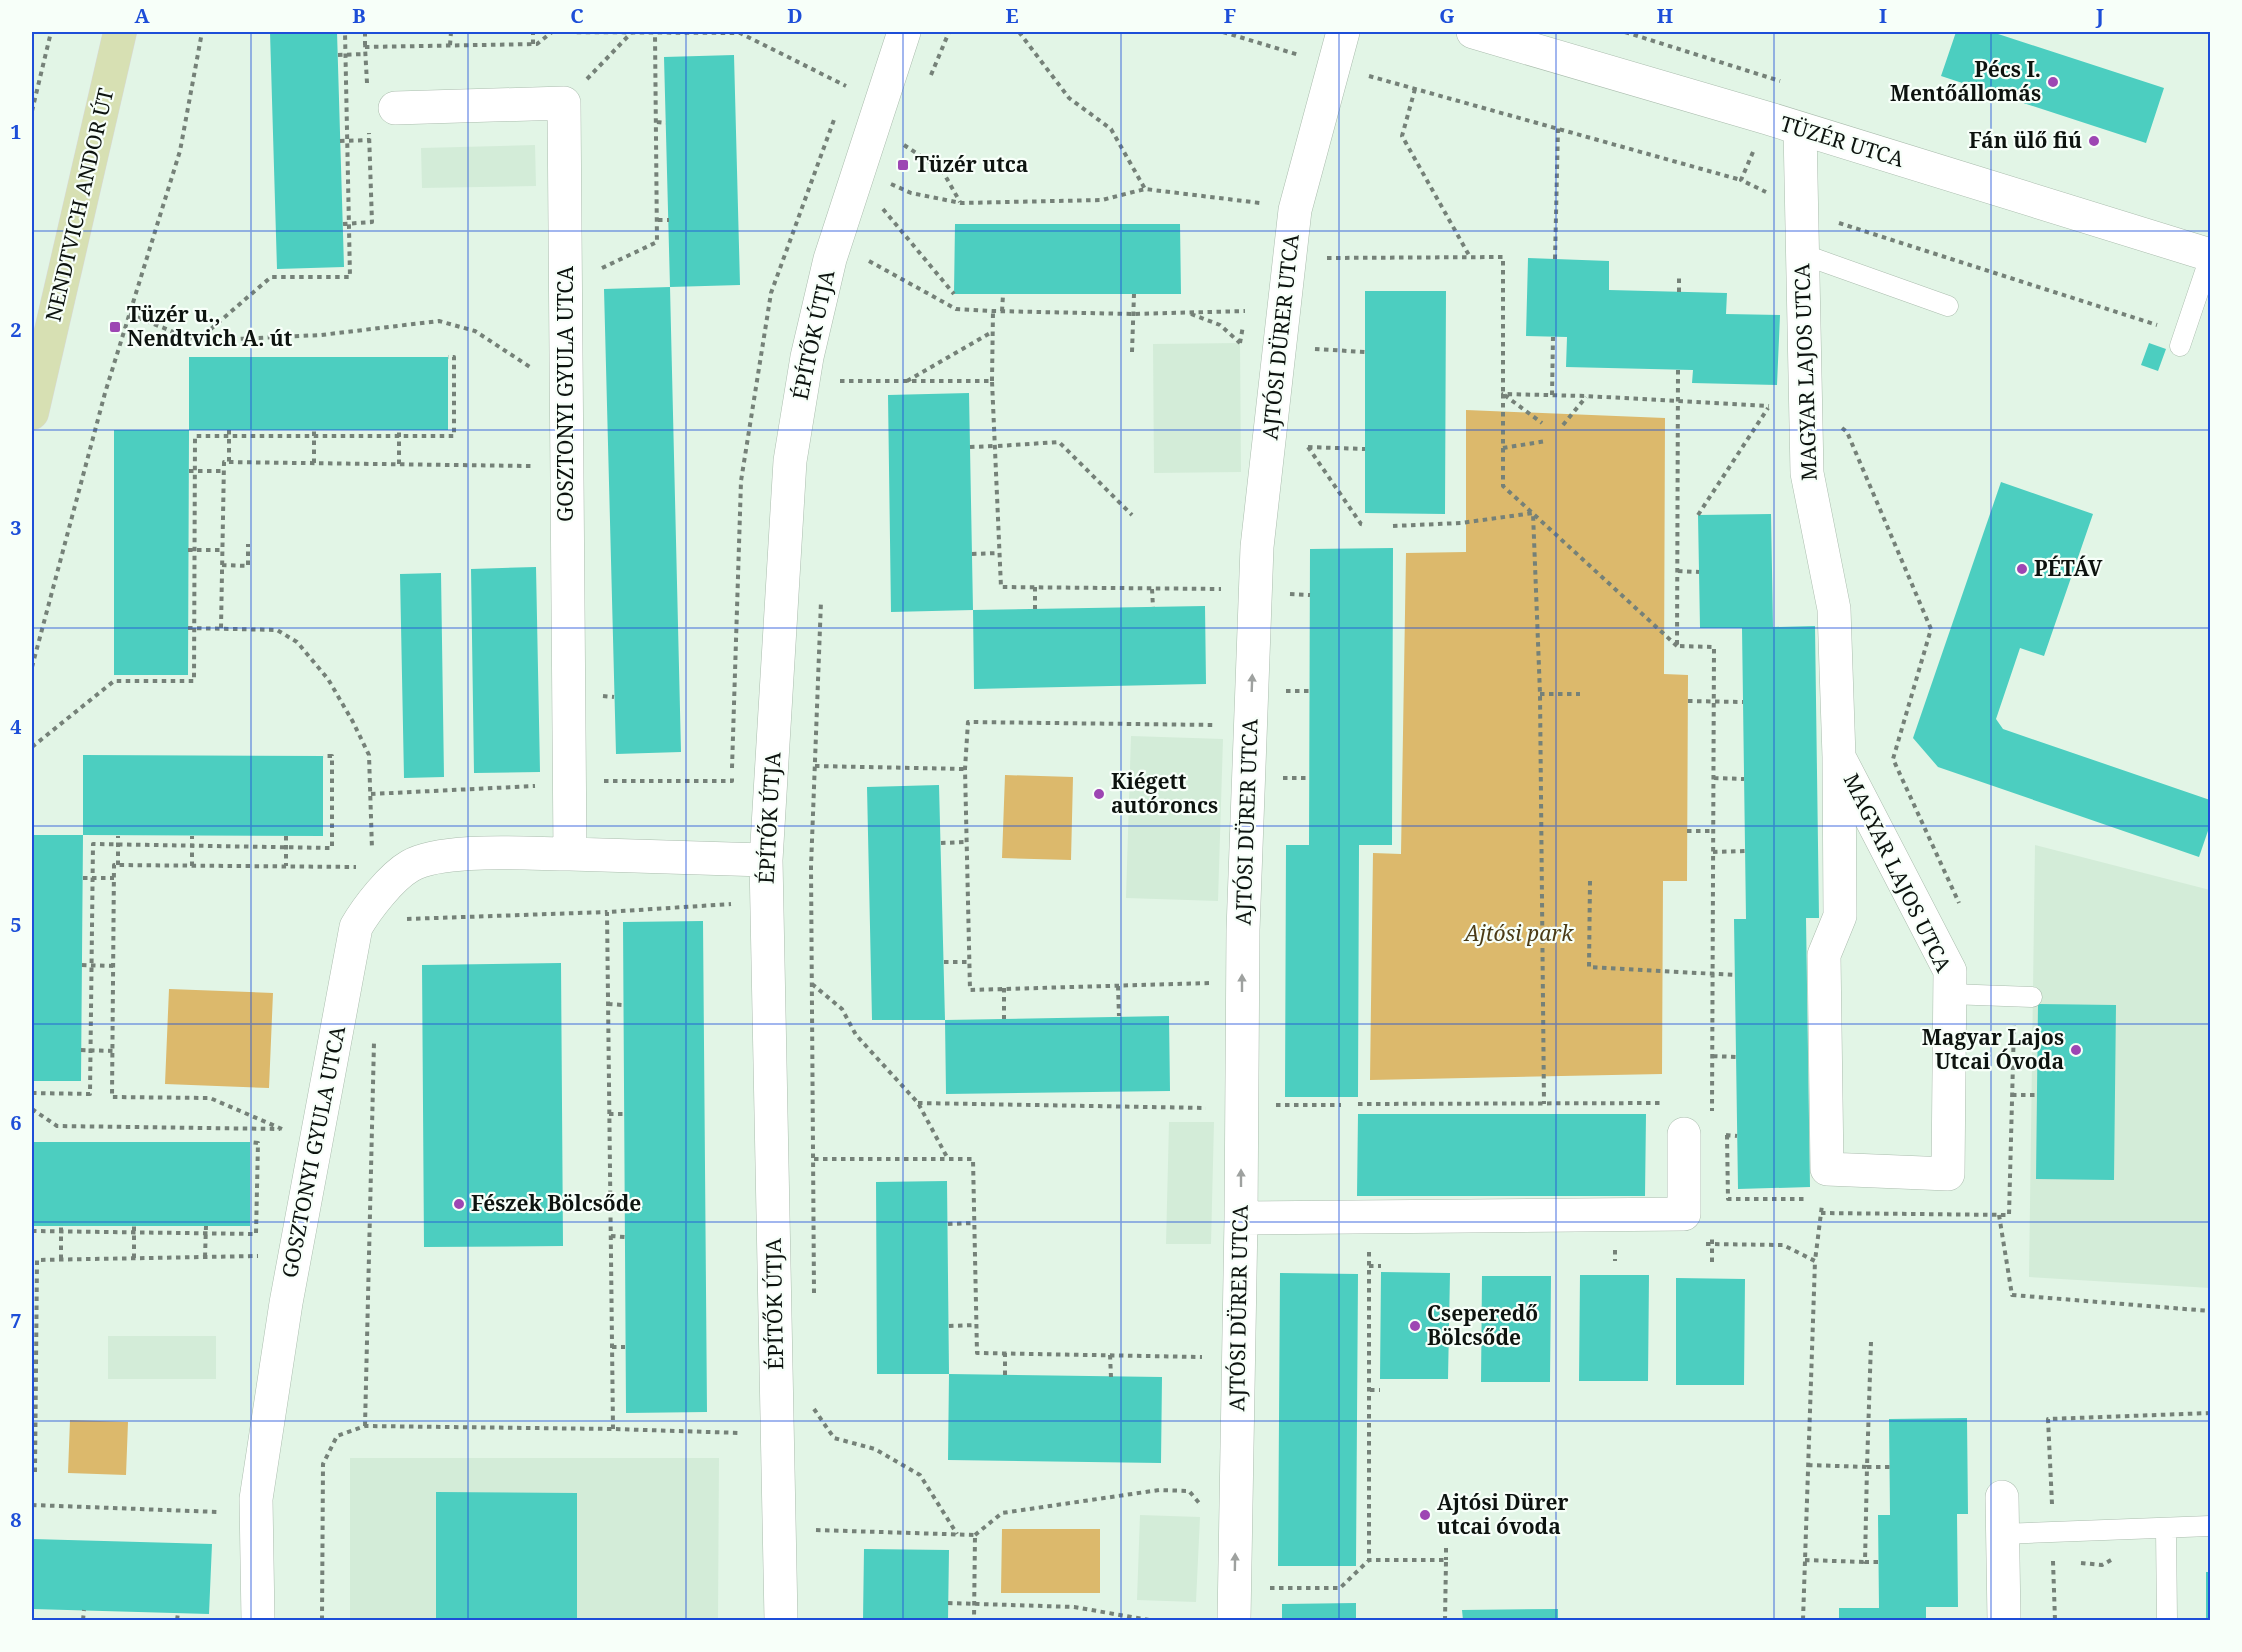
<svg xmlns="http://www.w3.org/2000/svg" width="2242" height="1652" font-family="'Noto Serif',serif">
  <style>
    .built { fill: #d3ecd8 }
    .green { fill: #dcb96c }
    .building { fill: #4ccec0 }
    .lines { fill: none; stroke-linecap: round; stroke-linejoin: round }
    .lane-casing { stroke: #abbdae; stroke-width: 21 }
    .street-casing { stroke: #abbdae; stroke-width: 34 }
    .secondary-casing { stroke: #abbdae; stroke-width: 34 }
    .primary-casing { stroke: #d8d9d9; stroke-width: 34 }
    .path { stroke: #758178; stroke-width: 4; stroke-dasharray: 4.5 4.5; stroke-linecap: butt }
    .lane { stroke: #fff; stroke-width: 20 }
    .street { stroke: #fff; stroke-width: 33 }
    .secondary { stroke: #fff; stroke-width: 33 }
    .primary { stroke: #d7e0b3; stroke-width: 33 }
    .oneway { fill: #9ea19f }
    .grid { fill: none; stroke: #1d4ed8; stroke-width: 1.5; stroke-opacity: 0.55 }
    .poi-dot { fill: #9d46b3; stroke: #f7fff9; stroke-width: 2 }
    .labels { text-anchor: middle; stroke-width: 4.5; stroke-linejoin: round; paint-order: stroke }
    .poi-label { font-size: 21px; font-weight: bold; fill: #0d130f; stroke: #f7fff9; text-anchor: start }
    .street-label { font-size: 21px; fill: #0d130f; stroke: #f7fff9 }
    .park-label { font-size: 21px; font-style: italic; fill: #4b3b16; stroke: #f7fff9 }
    .neatline { fill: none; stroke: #1d4ed8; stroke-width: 2 }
    .grid-label { font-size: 20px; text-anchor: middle; font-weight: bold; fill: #1d4ed8 }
  </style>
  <rect width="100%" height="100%" fill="#e2f5e6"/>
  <!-- built -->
  <path class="built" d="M535,145l1,41 -114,2 -1,-40z
    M1240,343l1,129 -87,1 -1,-129z
    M1131,736l92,3 -5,162 -92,-3z
    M2035,845l175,45v398l-181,-11z
    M1169,1122h45l-3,122h-45z
    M108,1336h108v43h-108z
    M350,1458h369l-1,162h-368z
    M1140,1515l60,2 -4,85 -59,-2z"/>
  <!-- green -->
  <path class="green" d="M1466,410l199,8 -1,256 24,1 -1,206h-24l-1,193 -292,6 3,-227 28,1 5,-301 60,-1z
    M1005,775l68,2 -2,83 -69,-2z
    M169,989l104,4 -4,95 -104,-4z
    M70,1420l58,2 -2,53 -58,-2z
    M1002,1529h98v64h-99z"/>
  <!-- building -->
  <path class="building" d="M270,32h67l7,235 -67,2z
    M1956,32h36l172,56 -18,55 -205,-67z
    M734,55l6,230 -70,2 -6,-230z
    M955,224h225l1,70h-227z
    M1528,258l81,3v29l118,3 -1,21 54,1 -3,70 -85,-2 1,-13 -127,-3 1,-30 -41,-1z
    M670,287l11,465 -65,2 -12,-465z
    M1365,291h81l-1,223 -80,-1z
    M2149,343l17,6 -8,22 -17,-6z
    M189,357h259v73h-259z
    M969,393l4,217 232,-4 1,78 -232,5 -1,-79 -82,2 -3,-217z
    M114,430h75l-1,245h-74z
    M2001,482l92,32 -49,142 -24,-8 -24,71 7,10 207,71v25l-11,32 -261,-90 -25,-29z
    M1771,514l2,113 42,-1 4,292h-13l4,269 -72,2 -4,-270h12l-4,-291h-42l-2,-113z
    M1393,548l-1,297h-33l-1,252h-73l1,-252h23l1,-296z
    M536,567l4,205 -66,1 -3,-204z
    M441,573l3,204 -40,1 -4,-204z
    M83,755l240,1v80l-240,-1z
    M939,785l6,235 224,-4 1,75 -224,3 -1,-74h-73l-5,-233z
    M32,835h51l-2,246h-49z
    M703,921l4,491 -81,1 -3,-491z
    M561,963l2,283 -139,1 -2,-282z
    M2038,1004l78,1 -2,175 -78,-1z
    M1358,1114h288l-1,82h-288z
    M32,1142h218v84h-218z
    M947,1181l2,193h-72l-1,-192z
    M1381,1272l69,1 -2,106h-68z
    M1280,1273l78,1 -2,292h-78z
    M1580,1275h69l-1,106h-69z
    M1482,1276h69l-1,106h-69z
    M1676,1278l69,1 -1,106h-68z
    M949,1374l213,3 -1,86 -213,-3z
    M1967,1418l1,96h-11l1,93h-32v13h-87v-12h40l-1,-93h12l-1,-96z
    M436,1492l141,1v127h-141z
    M32,1539l180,5 -3,70 -177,-5z
    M864,1549l85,1 -1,70h-85z
    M2206,1572h4v48h-4z
    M1356,1603v17h-74v-16z
    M1558,1609v11h-95l-1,-10z"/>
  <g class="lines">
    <defs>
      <path id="lane" d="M1802,254l146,52
        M2180,346l30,-89
        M1949,994l83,3
        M2166,1529l1,91
        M2002,1534l208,-8"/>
      <path id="street" d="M1800,129l7,344 27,136 5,148 1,159 -16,39 3,214 121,5 2,-203 -111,-214
        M570,854l196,6
        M1241,1218l443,-4v-80
        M2002,1497l2,123
        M258,1620l-2,-121 30,-196 70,-376c11,-19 35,-50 54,-61 33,-19 120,-12 160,-12l-6,-751 -169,5
        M781,1620l-15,-760 24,-399 17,-104 23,-98 74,-227
        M1234,1620l7,-402 2,-288 14,-383 38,-337 48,-178"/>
      <path id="secondary" d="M1473,32l294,86 443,137"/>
      <path id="primary" d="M32,413l88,-381"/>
    </defs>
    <!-- lane casing -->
    <use href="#lane" class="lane-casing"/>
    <!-- street casing -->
    <use href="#street" class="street-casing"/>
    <!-- secondary casing -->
    <use href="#secondary" class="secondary-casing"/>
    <!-- primary casing -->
    <use href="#primary" class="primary-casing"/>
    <!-- path -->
    <path class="path" d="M365,32v15
      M1019,32l50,66 42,31 34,60
      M1223,32l76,23
      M1625,32l155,49
      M533,44v-12
      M450,45l1,-13
      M338,55l28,-1
      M931,75l18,-43
      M1369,76l372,104
      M587,79l45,-47
      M367,83l-2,-36 172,-3 15,-12 188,1 106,53
      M1415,89l-13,47 68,121
      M32,111l19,-79
      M657,122l9,1
      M340,141l30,-1
      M904,145l38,25 18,32
      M1753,152l-12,28 25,12
      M891,184l20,9 50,10 141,-3 43,-11 115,14
      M883,209l71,85
      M658,220h11
      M1839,223l318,102
      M343,224l29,-2 -3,-89
      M1327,258l176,-1v137l39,29
      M1555,259l3,-131
      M869,261l87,48 37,2 140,3 112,-3
      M602,268l55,-26 -2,-208
      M1679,292v-16
      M1002,311l1,-16
      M129,314l67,27 125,-6 118,-14 36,10 55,36
      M1191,314l29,11 20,18
      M197,341l74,-64h79l-5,-245
      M1240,343l3,-17
      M1315,349l50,3
      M1132,352l2,-58
      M1678,370l-1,276 37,1 -2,464
      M840,381h152l9,206 220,2
      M907,381l85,-49
      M992,381l1,-70
      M1552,395l1,-58
      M1563,425l23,-28
      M1842,428l5,4 84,197 -38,130 66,144
      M229,430v33
      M998,446l61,-4 73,73
      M970,447l25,-1
      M1308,447l53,77 4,1
      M1308,447l57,2
      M1503,448l43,-7
      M314,463v-33
      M399,464v-34
      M189,471h35
      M1698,515l70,-107
      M1393,526l68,-3 72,-10 7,181 4,410
      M188,550h34
      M972,554l27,-1
      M222,565l26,1v-22
      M1678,571l21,1
      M1035,587v22
      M1152,589l1,18
      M1290,594l20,1
      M188,628l89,2 20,12 31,37 25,43 16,33 3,94
      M221,628l3,-166 307,4
      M1677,646l-174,-160v-92l83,2 183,10
      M32,667l73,-274 75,-242 22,-119
      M1286,691h24
      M1540,694h40
      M603,696l11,1
      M1688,701l55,1
      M32,747l82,-66h80l1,-245h259v-79h-6
      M815,766l150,3
      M732,768l9,-287 30,-188 64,-176
      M1283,778h26
      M1714,778l30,1
      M604,781h128v-3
      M371,794l164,-8
      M1687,831h26
      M286,836v30
      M941,843l25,-1
      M1713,852l32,-1
      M118,865v-29
      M192,866v-30
      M83,878h31
      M1590,881l-1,86 146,8
      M407,919l200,-7
      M944,962h25
      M82,965l31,1
      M1209,983l-239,7 -5,-221 3,-47 248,3
      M812,984l30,25 14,26 62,68 30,56
      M1118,986l1,30
      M1004,988v31
      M608,1004l15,1
      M81,1050l32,1
      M1713,1056l23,1
      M32,1093l58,1 3,-250 239,4v-92h-9
      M2012,1095h25
      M918,1103l288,5
      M1358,1104l306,-1
      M1276,1105h65
      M32,1109l25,17 223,3
      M609,1114h15
      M282,1129l-72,-31 -98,-1 2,-232 242,2
      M1726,1135l11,1
      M1727,1135l1,64h77
      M814,1159h159l4,194 225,4
      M1821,1213l188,2 5,-190
      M1999,1215l13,80 198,16
      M948,1224l26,-1
      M32,1231l224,3 2,-91 -8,-1
      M611,1236l14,1
      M1706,1244l77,1 32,16 7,-56
      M1615,1250v11
      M1369,1252v308h77l-1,60
      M205,1257l1,-31
      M134,1258v-32
      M61,1259v-33
      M1712,1262v-27
      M1369,1266h12
      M814,1293l-3,-426 10,-266
      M949,1326l27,-1
      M612,1347h13
      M1110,1355l1,22
      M1005,1375v-22
      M1370,1390h10
      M814,1409l20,29 41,11 45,26 37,59
      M365,1426l9,-384
      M613,1429l-6,-517 124,-8
      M1808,1465l59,2 4,-125
      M35,1472l2,-212 221,-4
      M2052,1504l-4,-85 162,-6
      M32,1505l187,7
      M816,1530l159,5 -1,85
      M975,1535l27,-22 157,-23 30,1 11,13
      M1446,1548v12
      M1805,1560l60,2
      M2053,1561l2,59
      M1878,1562h-13l2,-95h23
      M2081,1563l21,2 9,-5
      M1270,1588h70l29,-28
      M948,1603l126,4 75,13
      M83,1620l1,-10
      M177,1620l1,-7
      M322,1620l1,-156 14,-28 28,-10 248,3 128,4
      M1803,1620l12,-359"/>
    <!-- lane -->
    <use href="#lane" class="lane"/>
    <!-- street -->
    <use href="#street" class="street"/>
    <!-- secondary -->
    <use href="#secondary" class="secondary"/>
    <!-- primary -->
    <use href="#primary" class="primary"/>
  </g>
  <!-- one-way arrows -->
  <defs><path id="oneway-solid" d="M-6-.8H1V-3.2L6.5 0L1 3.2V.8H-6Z" transform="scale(1.5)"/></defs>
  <g class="oneway">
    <use href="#oneway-solid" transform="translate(1252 683) rotate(-88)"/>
    <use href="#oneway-solid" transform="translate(1242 983) rotate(-90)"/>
    <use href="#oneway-solid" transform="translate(1241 1178) rotate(-90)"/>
    <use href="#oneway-solid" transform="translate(1235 1562) rotate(-89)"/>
  </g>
  <!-- grid -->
  <path class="grid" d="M251,32v1588M468,32v1588M686,32v1588M903,32v1588M1121,32v1588M1339,32v1588M1556,32v1588M1774,32v1588M1991,32v1588M32,231h2178M32,430h2178M32,628h2178M32,826h2178M32,1024h2178M32,1222h2178M32,1421h2178"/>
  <!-- markers -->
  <g class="poi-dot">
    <circle cx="2053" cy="82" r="6"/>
    <circle cx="2094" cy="141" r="6"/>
    <rect x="897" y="159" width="12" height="12" rx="3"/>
    <rect x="109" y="321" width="12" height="12" rx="3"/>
    <circle cx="2022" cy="569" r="6"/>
    <circle cx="1099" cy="794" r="6"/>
    <circle cx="2076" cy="1050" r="6"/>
    <circle cx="459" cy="1204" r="6"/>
    <circle cx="1415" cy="1326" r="6"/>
    <circle cx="1425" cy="1515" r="6"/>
  </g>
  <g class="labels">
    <!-- poi labels -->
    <g class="poi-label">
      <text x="2041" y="77" text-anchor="end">Pécs I.<tspan x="2041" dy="24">Mentőállomás</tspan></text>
      <text x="2082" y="148" text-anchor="end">Fán ülő fiú</text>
      <text x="915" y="172">Tüzér utca</text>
      <text x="127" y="322">Tüzér u.,<tspan x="127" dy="24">Nendtvich A. út</tspan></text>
      <text x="2034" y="576">PÉTÁV</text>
      <text x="1111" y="789">Kiégett<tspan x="1111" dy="24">autóroncs</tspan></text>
      <text x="2064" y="1045" text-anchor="end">Magyar Lajos<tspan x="2064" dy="24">Utcai Óvoda</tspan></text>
      <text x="471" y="1211">Fészek Bölcsőde</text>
      <text x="1427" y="1321">Cseperedő<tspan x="1427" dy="24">Bölcsőde</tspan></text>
      <text x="1437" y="1510">Ajtósi Dürer<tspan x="1437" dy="24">utcai óvoda</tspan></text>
    </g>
    <!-- street labels -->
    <g class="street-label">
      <text transform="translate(1842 142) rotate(17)" y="7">TÜZÉR UTCA</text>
      <text transform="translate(80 205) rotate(-77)" y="7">NENDTVICH ANDOR ÚT</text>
      <text transform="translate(814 335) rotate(-78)" y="7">ÉPÍTŐK ÚTJA</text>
      <text transform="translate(1281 337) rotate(-84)" y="7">AJTÓSI DÜRER UTCA</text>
      <text transform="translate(1806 372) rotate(-92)" y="7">MAGYAR LAJOS UTCA</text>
      <text transform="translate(566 394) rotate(-90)" y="7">GOSZTONYI GYULA UTCA</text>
      <text transform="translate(770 818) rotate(-87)" y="7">ÉPÍTŐK ÚTJA</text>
      <text transform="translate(1247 822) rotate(-88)" y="7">AJTÓSI DÜRER UTCA</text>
      <text transform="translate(1897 873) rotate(64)" y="7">MAGYAR LAJOS UTCA</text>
      <text transform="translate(314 1152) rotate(-79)" y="7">GOSZTONYI GYULA UTCA</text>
      <text transform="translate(775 1304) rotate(-91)" y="7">ÉPÍTŐK ÚTJA</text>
      <text transform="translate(1239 1308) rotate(-89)" y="7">AJTÓSI DÜRER UTCA</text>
    </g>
    <!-- park labels -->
    <g class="park-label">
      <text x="1519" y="941">Ajtósi park</text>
    </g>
  </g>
  <!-- border -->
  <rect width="2242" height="1652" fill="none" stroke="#f7fff9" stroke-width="66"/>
  <rect x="33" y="33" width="2176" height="1586" class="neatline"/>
  <g class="grid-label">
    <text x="142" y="23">A</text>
    <text x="359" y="23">B</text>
    <text x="577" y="23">C</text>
    <text x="795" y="23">D</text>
    <text x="1012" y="23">E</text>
    <text x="1230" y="23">F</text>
    <text x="1447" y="23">G</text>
    <text x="1665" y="23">H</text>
    <text x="1883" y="23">I</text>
    <text x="2100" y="23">J</text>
    <text x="16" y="139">1</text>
    <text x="16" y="337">2</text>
    <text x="16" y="535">3</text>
    <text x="16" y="734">4</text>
    <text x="16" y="932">5</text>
    <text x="16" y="1130">6</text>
    <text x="16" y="1328">7</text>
    <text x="16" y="1527">8</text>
  </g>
</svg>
